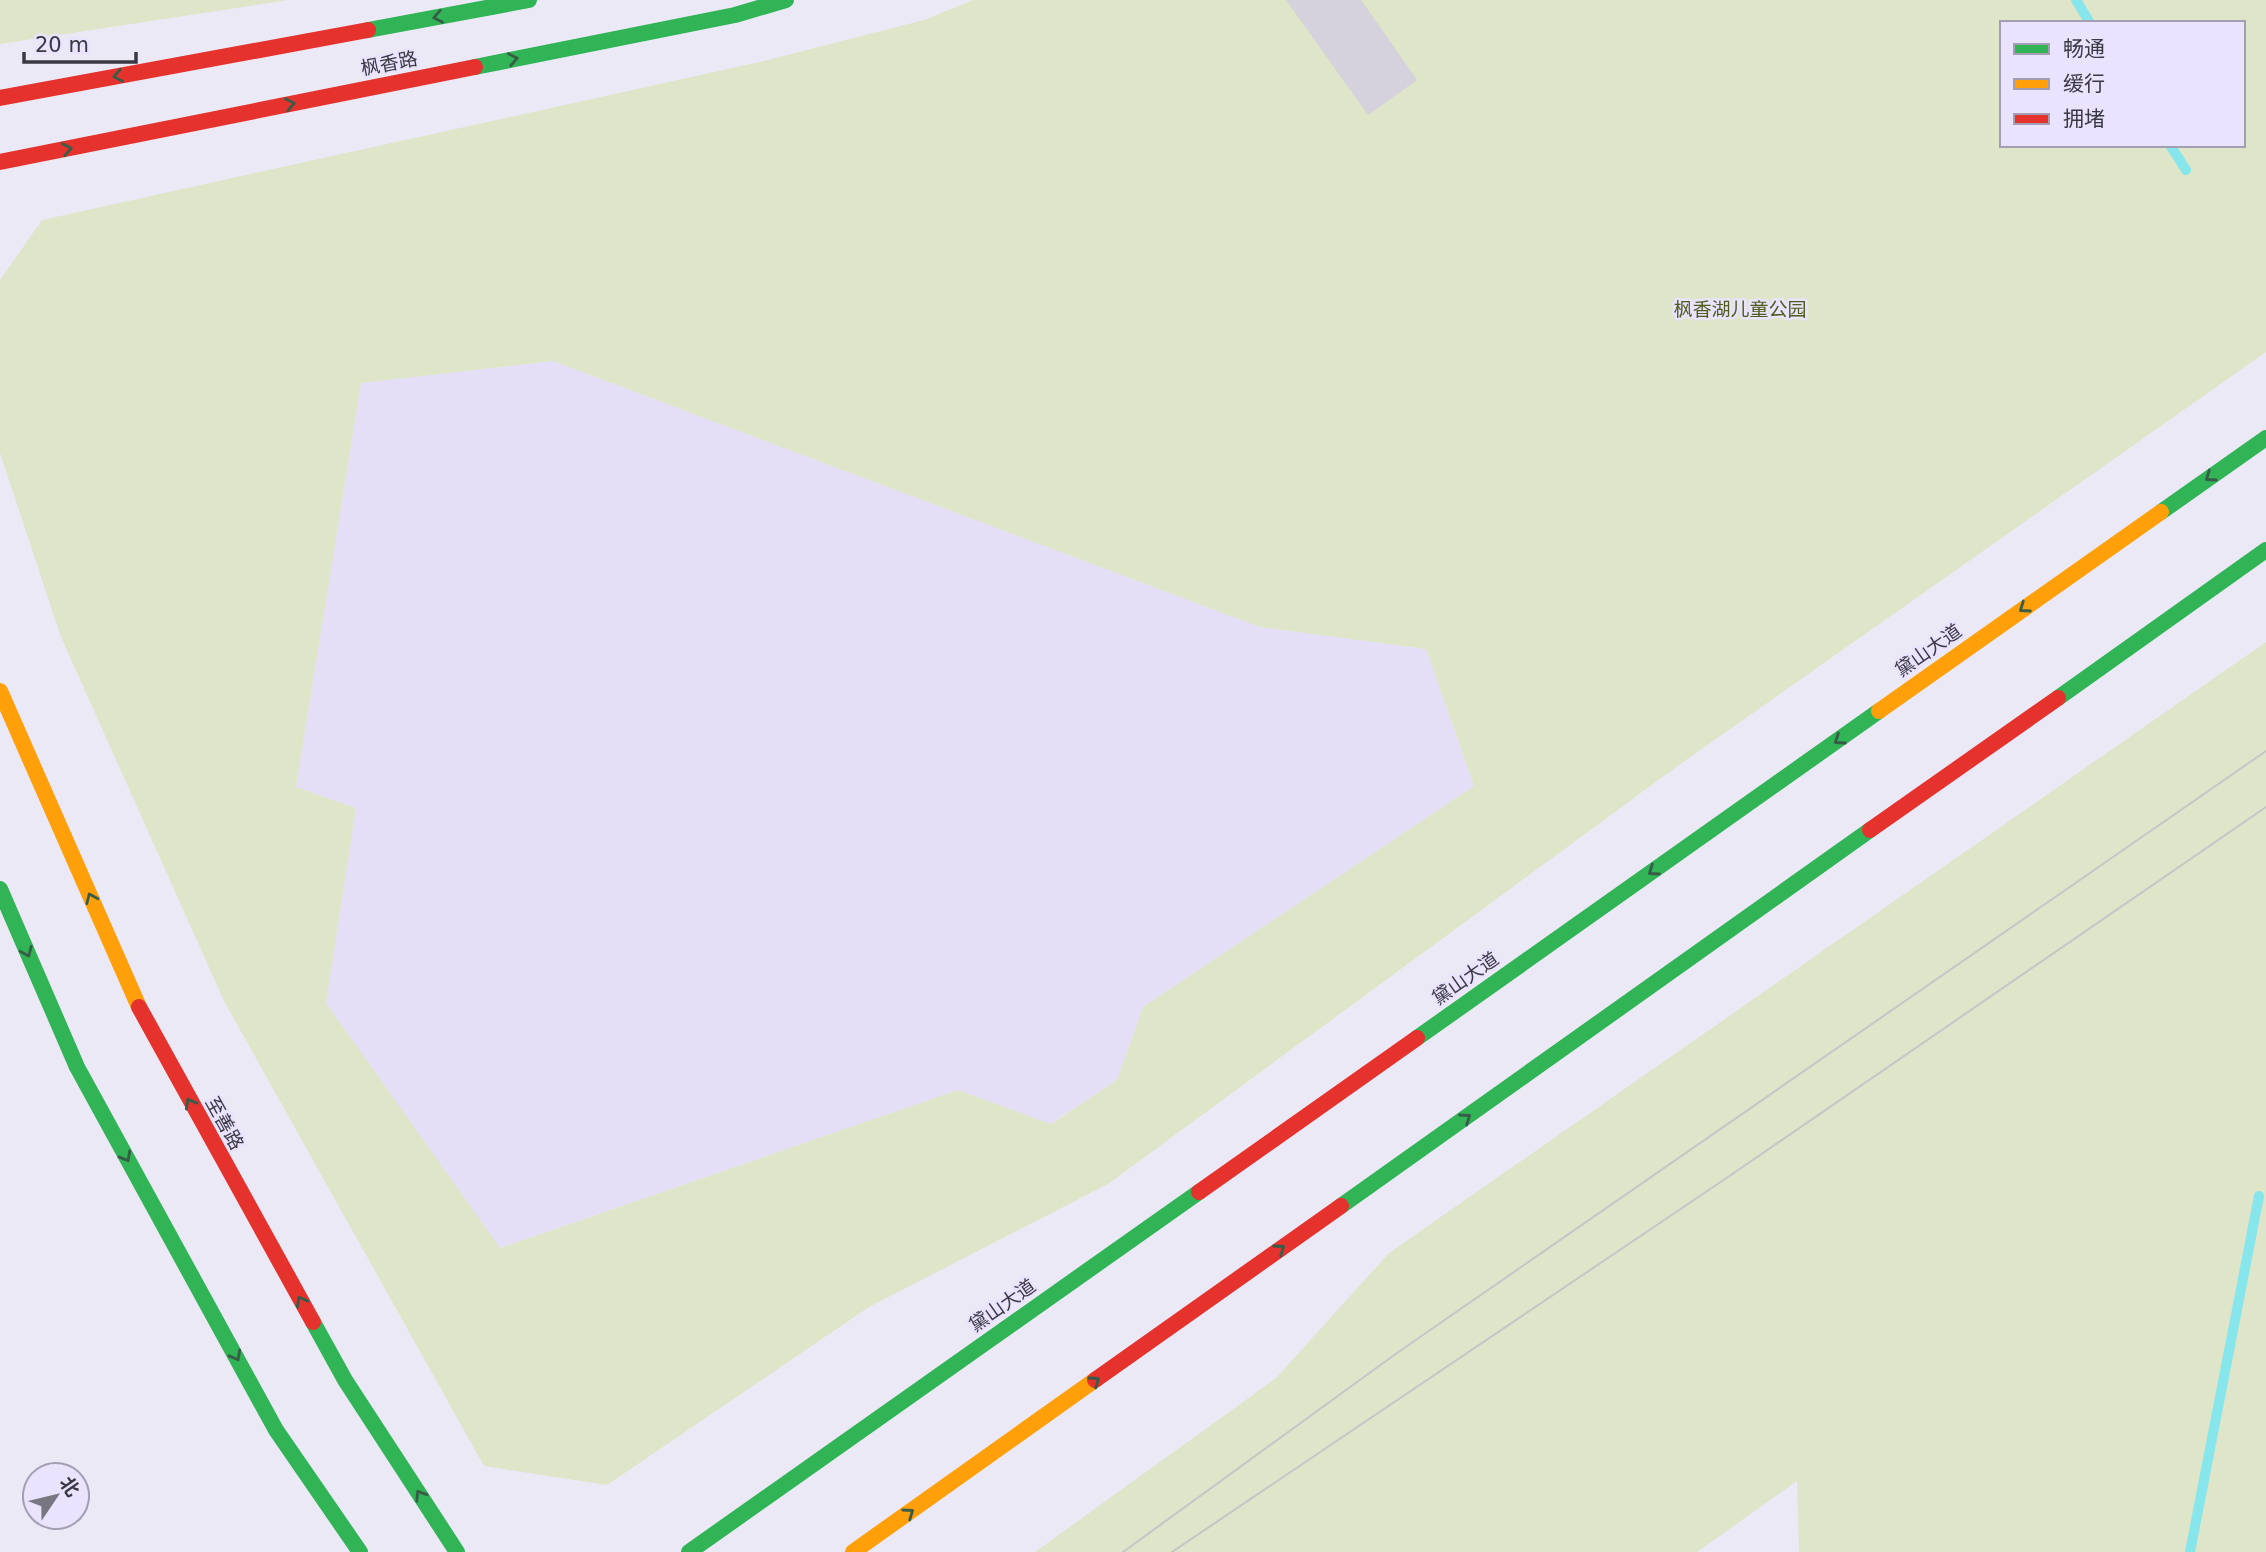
<svg xmlns="http://www.w3.org/2000/svg" width="2266" height="1552" font-family="'DejaVu Sans','Noto Sans SC',sans-serif">
  <style>
    .built { fill: #e4dff6 }
    .green { fill: #dee5c8; fill-rule: evenodd }
    .lines { fill: none; stroke-linecap: round; stroke-linejoin: round }
    .stream { stroke: #87e6ec; stroke-width: 10 }
    .building { fill: #d5d2dd }
    .fast { stroke: #30b455; stroke-width: 16 }
    .slow { stroke: #ff9f0a; stroke-width: 16 }
    .jam { stroke: #e5322d; stroke-width: 16 }
    .tram { stroke: #c6c5c8; stroke-width: 2 }
    .oneway { stroke: #375d48 }
    .labels { text-anchor: middle; stroke-width: 5; stroke-linejoin: round; paint-order: stroke }
    .street-label { font-size: 19px; fill: #3a3842; stroke: #e9e3fd }
    .park-label { font-size: 19px; fill: #505c1b; stroke: #e9e3fd }
  </style>
  <rect width="100%" height="100%" fill="#ece9f7"/>
  <!-- built -->
  <path class="built" d="M553,361l707,266 166,22 48,138 -331,220 -26,73 -67,44 -92,-34 -459,158 -173,-245 30,-195 -60,-21 65,-404z"/>
  <!-- green -->
  <path class="green" d="M0,0h288l-288,44z
    M973,0h1293v352l-587,413 -571,419 -239,123 -262,178 -123,-19 -260,-465 -163,-364 -61,-184v-173l42,-60 722,-159 160,-41zM2002,23h241v122h-241zM553,361l707,266 166,22 48,137 -331,221 -26,73 -66,44 -93,-34 -458,158 -174,-245 30,-195 -60,-21 65,-404z
    M2266,642v910h-467l-2,-71 -100,71h-662l241,-174 113,-125z"/>
  <g class="lines">
    <!-- stream -->
    <path class="stream" d="M2076,0l14,23
      M2170,145l16,25
      M2190,1552l69,-356"/>
  </g>
  <!-- building -->
  <path class="building" d="M1286,0h75l56,80 -49,35z"/>
  <g class="lines">
    <!-- fast -->
    <path class="fast" d="M368,30l161,-30
      M475,67l260,-52 51,-15
      M2161,512l105,-74
      M2058,698l208,-148
      M0,889l77,178 199,363 84,122
      M1417,1038l462,-327
      M1341,1206l529,-376
      M313,1322l32,58 112,172
      M689,1552l510,-360"/>
    <!-- slow -->
    <path class="slow" d="M0,691l139,316
      M1879,711l282,-199
      M853,1552l242,-172"/>
    <!-- jam -->
    <path class="jam" d="M0,98l368,-68
      M0,162l475,-95
      M1870,830l188,-132
      M139,1007l174,315
      M1199,1192l218,-154
      M1095,1380l246,-174"/>
    <!-- tram -->
    <path class="tram" d="M1123,1552l274,-199 869,-602
      M1172,1552l559,-377 535,-368"/>
  </g>
  <!-- one-way arrows -->
  <defs><path id="oneway-chevron" d="M-2-3.5L2.5 0L-2 3.5" fill="none" stroke-width="1.6" stroke-linecap="round" stroke-linejoin="round" transform="scale(1.75)"/></defs>
  <g class="oneway">
    <use href="#oneway-chevron" transform="translate(438 17) rotate(169)"/>
    <use href="#oneway-chevron" transform="translate(513 59) rotate(-11)"/>
    <use href="#oneway-chevron" transform="translate(118 76) rotate(169)"/>
    <use href="#oneway-chevron" transform="translate(290 104) rotate(-11)"/>
    <use href="#oneway-chevron" transform="translate(67 149) rotate(-11)"/>
    <use href="#oneway-chevron" transform="translate(2210 477) rotate(145)"/>
    <use href="#oneway-chevron" transform="translate(2024 608) rotate(145)"/>
    <use href="#oneway-chevron" transform="translate(1839 740) rotate(145)"/>
    <use href="#oneway-chevron" transform="translate(1653 871) rotate(145)"/>
    <use href="#oneway-chevron" transform="translate(91 898) rotate(-114)"/>
    <use href="#oneway-chevron" transform="translate(27 952) rotate(67)"/>
    <use href="#oneway-chevron" transform="translate(190 1103) rotate(-119)"/>
    <use href="#oneway-chevron" transform="translate(1466 1118) rotate(-35)"/>
    <use href="#oneway-chevron" transform="translate(126 1157) rotate(61)"/>
    <use href="#oneway-chevron" transform="translate(1280 1249) rotate(-35)"/>
    <use href="#oneway-chevron" transform="translate(301 1301) rotate(-119)"/>
    <use href="#oneway-chevron" transform="translate(236 1356) rotate(61)"/>
    <use href="#oneway-chevron" transform="translate(1095 1381) rotate(-35)"/>
    <use href="#oneway-chevron" transform="translate(420 1495) rotate(-123)"/>
    <use href="#oneway-chevron" transform="translate(909 1513) rotate(-35)"/>
  </g>
  <g class="labels">
    <!-- street labels -->
    <g class="street-label">
      <text transform="translate(389 63) rotate(-11)" y="7">枫香路</text>
      <text transform="translate(1928 650) rotate(-35)" y="7">黛山大道</text>
      <text transform="translate(1465 978) rotate(-35)" y="7">黛山大道</text>
      <text transform="translate(225 1123) rotate(61)" y="7">至善路</text>
      <text transform="translate(1002 1305) rotate(-35)" y="7">黛山大道</text>
    </g>
    <!-- park labels -->
    <g class="park-label">
      <text x="1740" y="316">枫香湖儿童公园</text>
    </g>
  </g>
  <!-- legend -->
  <rect x="2000" y="21" width="245" height="126" fill="#e9e3fd" stroke="#a39fb2" stroke-width="2"/>
  <rect x="2014" y="44" width="35" height="10" fill="#30b455" stroke="#a39fb2" stroke-width="2"/>
  <text x="2063" y="56" font-size="21" fill="#3a3842">畅通</text>
  <rect x="2014" y="79" width="35" height="10" fill="#ff9f0a" stroke="#a39fb2" stroke-width="2"/>
  <text x="2063" y="91" font-size="21" fill="#3a3842">缓行</text>
  <rect x="2014" y="114" width="35" height="10" fill="#e5322d" stroke="#a39fb2" stroke-width="2"/>
  <text x="2063" y="126" font-size="21" fill="#3a3842">拥堵</text>
  <!-- north arrow -->
  <g transform="translate(56 1496) rotate(55)"><circle r="33" fill="#e9e3fd" stroke="#a39fb2" stroke-width="2"/>
  <path d="M0-5L12 26L0 18L-12 26Z" fill="#787681"/>
  <text y="-10" font-size="19" font-weight="bold" text-anchor="middle" fill="#3a3842">北</text>
  </g>
  <!-- scale -->
  <path d="M24 52v10h112v-10" fill="none" stroke="#3a3842" stroke-width="3.5"/>
  <text x="35" y="52" font-size="21" fill="#3a3842" stroke="#e9e3fd" stroke-width="5" paint-order="stroke">20 m</text>
</svg>
